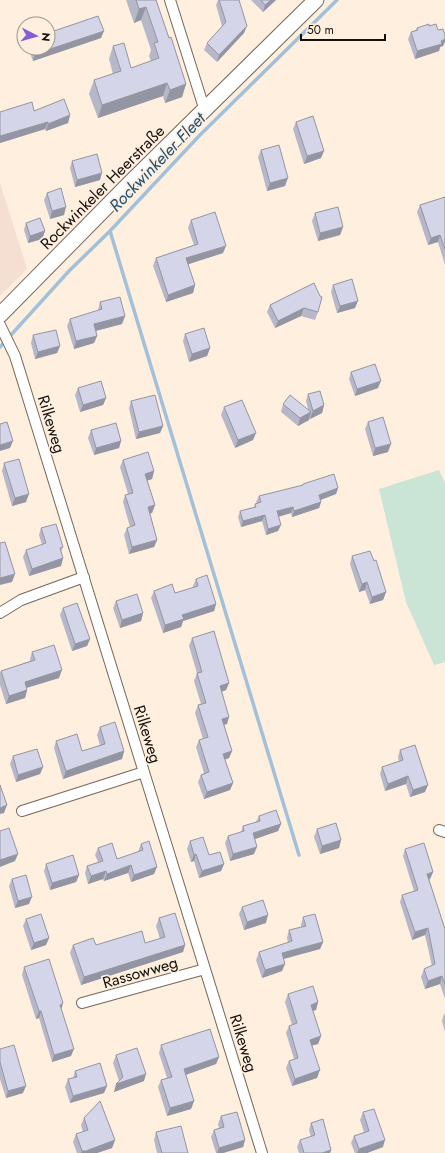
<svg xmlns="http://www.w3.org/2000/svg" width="445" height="1153" font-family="Jost,sans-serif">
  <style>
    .industrial { fill: #f4dfd2 }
    .green { fill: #cae4d6 }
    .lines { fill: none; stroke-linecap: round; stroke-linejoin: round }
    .stream { stroke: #a2c0d9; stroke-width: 3.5 }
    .street-casing { stroke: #75685a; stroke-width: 12 }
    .secondary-casing { stroke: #75685a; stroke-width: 17 }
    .street { stroke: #fff; stroke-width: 10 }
    .secondary { stroke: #fff; stroke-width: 15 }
    .wall { fill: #b6b7c8 }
    .shaded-wall { fill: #9495a2 }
    .building { fill: #d4d5e8; stroke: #9495a2 }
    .labels { text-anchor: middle; stroke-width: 3.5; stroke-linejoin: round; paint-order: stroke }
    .street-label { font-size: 16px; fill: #140f0a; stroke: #feefdf }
    .water-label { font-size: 17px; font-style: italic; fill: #215174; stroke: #feefdf }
  </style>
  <rect width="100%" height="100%" fill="#feefdf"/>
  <!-- industrial -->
  <path class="industrial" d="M0,183l27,86 -27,27z"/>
  <!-- green -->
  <path class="green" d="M439,470l6,13v179l-11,3 -28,-63 -27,-113z"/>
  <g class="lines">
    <!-- stream -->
    <path class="stream" d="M110,231l189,624
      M0,347l69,-76 41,-40 89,-95 138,-136"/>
    <defs>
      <path id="street" d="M170,0l35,111
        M0,325l15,31 247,797
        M0,613l21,-13 63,-23
        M22,811l122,-39
        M439,830l6,2
        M82,1003l123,-34"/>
      <path id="secondary" d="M0,315l129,-131 187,-184"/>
    </defs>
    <!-- street casing -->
    <use href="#street" class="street-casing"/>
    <!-- secondary casing -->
    <use href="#secondary" class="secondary-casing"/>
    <!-- street -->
    <use href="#street" class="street"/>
    <!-- secondary -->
    <use href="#secondary" class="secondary"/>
  </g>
  <!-- wall -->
  <path class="wall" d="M126,0h30l13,38 17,46 -4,13 -17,6 -2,-7 -65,22 -9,-24 5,-14 19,-6 -4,-15 4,-13 18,22 20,-7 -2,-5 2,-6 -10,-30 -7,3z
    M218,0h21l5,33 -27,29 -13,-12 3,-7 15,-17 -6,-21z
    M251,0h25l-13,12z
    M429,26l14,20 -3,1 -1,4 -24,8 -7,-20 3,-7 5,-2 1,-2z
    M101,38l-68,23 -5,-13h20z
    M0,112l70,3 -2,8 -22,8 -1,-2 -45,14z
    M296,122l25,36 -17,6 -11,-35z
    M261,150l24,36 -18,5 -9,-34z
    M72,161l28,19 -25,7 -5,-19z
    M47,193l17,22 -14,4 -6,-19z
    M445,197v68l-7,-23 -10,3 -11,-33 3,-7z
    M315,213l28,14 -3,8 -22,6 -6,-20z
    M191,220l32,33 -35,11 7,21 -2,8 -27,9 -13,-36 3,-8 38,-13 -6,-17z
    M26,223l19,8 -3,8 -14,4 -4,-13z
    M314,283l4,29 -3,8 -14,-4 -26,12 -8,-16 3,-7z
    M333,285l22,23 -18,5 -6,-21z
    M100,302l25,14 -3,8 -26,7 1,5 -3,7 -20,6 -7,-23 3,-7 28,-8v-1z
    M185,334l25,14 -3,8 -18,6 -6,-21z
    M33,335l27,11 -3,7 -22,6 -4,-16z
    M351,372l27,16 -23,8 -6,-17z
    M78,388l28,10 -3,7 -23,7 -5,-17z
    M308,394l16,11 -2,8 -12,6v-2l-1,3 -11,6 -17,-14 2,-8 25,5 -2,-8z
    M131,401l32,25 -3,7 -24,6 -7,-31z
    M224,407l29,33 -18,8 -14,-33z
    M368,422l20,30 -15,4 -8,-27z
    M91,430l30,11 -2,7 -25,7 -6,-17z
    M123,460l31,11 -2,8 -5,1 8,25 -3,8h-2l7,27 -3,7 -25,7 -5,-19 3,-7 3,-1 -7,-25 2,-7 3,-1 -8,-27z
    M4,463l22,39 -14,4 -10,-35z
    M303,484l35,4 -2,6 -15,6v2l-2,6 -27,9 -1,-4 -13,4v14l-12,4 -4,-14 -21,6 -3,-10 2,-6 14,-4 1,-3 2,-1 -1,-1 3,-6 43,-10z
    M41,528l22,19 -2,5 2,6 -2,8 -32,10 -6,-19 3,-7 16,-5 -3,-10z
    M352,556l34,36 -3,8 -13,4 -5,-14 -6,2 -9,-28z
    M196,579l20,25 -2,7 -31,10 -2,6 -18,6 -12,-35 3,-7 21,2 18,-5v-2z
    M116,601l27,12 -2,8 -21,7 -7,-20z
    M63,608l27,31 -3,7 -15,5 -12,-36z
    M192,638l37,45 -3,7 -4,2 5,32 -3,1 8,26 -3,7 -4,2 8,23 -3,7 -26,9 -6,-17 3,-7 3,-2 -8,-26 3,-7 4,-1 -8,-26 3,-8 3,-1 -7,-23 3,-8 -8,-27z
    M32,652l27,26 -32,10v2l-2,8 -19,6 -6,-19v-12l1,-2 29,-10v-2z
    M100,727l24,24 -2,8 -59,20 -9,-31 2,-7 26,10 18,-6 -3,-10z
    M400,750l25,42 -15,5 -4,-13 -21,7 -5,-17 2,-7 17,-6 -1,-4z
    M13,756l30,11 -3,7 -24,8 -6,-18z
    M259,816l22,8 -3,7 -24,8v15l-24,7 -5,-18 3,-7 13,-4 2,-6 13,-4z
    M317,829l24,11 -2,8 -19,6 -6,-17z
    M190,841l19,14 15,9 -3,7 -22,7 -5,-17 -3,1 -4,-13z
    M141,844l13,30 -23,8 -3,-9 -24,8 -1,-2 -15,5 -3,-11 2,-7 11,-4 -3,-7 3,-7 19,11 21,-7z
    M405,849l28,23 -3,7 -1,1 16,49v70l-5,-15 -15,5 -4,-12 3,-8 8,-3 -7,-31 -13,5 -12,-38 2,-7 12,-4 -11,-35z
    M46,864l33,11 -3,7 -26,8 -6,-19z
    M12,879l17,25 -14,4 -6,-22z
    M242,907l24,16 -22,7 -5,-16z
    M303,917l20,25 -3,7 -36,10 -2,12 -20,7 -6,-18 3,-8 29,-9 -1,-5 2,-8 12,-3v-2z
    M159,918l26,27 -2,7 -102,33 -11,-32 3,-8h23l49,-2 15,-4 -4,-13z
    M26,919l23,19 -3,7 -15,5 -8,-24z
    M24,967l37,42 10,47 -19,6 -13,-44 -3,1 -14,-44z
    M288,994l30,8 -2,8 -3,1 8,25 -3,8 -6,1 5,33 -25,8 -6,-18 3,-7 5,-2 -8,-26 3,-7 3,-1 -7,-23z
    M444,1014h1v18l-3,-11z
    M161,1045l58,12 -3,7 -30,11 8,26 -3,8 -24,7 -9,-29 3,-7 6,-2 -8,-25z
    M0,1049l23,44 -17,5 -6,-19z
    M116,1055l28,26 -30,11 5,-11 -6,-18z
    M75,1071l29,22 -34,10 -5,-16 3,-8 5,-1z
    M363,1112l20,35 -16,6h-12l-4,-10 3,-7 10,-4 -4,-12z
    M221,1116l24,24 -2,7 -20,6h-7l-5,-16 3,-7 5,-2 -1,-4z
    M84,1118l31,22 -3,8 -15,5h-20l-4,-11 3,-8 7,-2 -2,-7z
    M311,1123l20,27 -1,3h-31l-2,-6 3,-7 11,-3 -2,-7z
    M156,1132l32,21h-31l-3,-13z"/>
  <!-- shaded-wall -->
  <path class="shaded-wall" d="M271,0h5l-13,12 2,-7z
    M146,7l-5,13 -7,3 5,-14z
    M247,26l-3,7 -27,29 2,-7z
    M104,31l-3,7 -68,23 2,-7z
    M445,39v3l-2,4 -3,1 -1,4 -24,8 2,-8z
    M167,83l-4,13 -65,22 4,-13z
    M186,84l-4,13 -17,6 5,-13z
    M70,115l-2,8 -22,8 2,-7z
    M48,122l-3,7 -45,14v-7z
    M324,151l-3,7 -17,6 3,-8z
    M102,173l-2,7 -25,7 2,-7z
    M288,178l-3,8 -18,5 3,-8z
    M66,207l-2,8 -14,4 2,-8z
    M343,227l-3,8 -22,6 2,-8z
    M45,231l-3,8 -14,4 2,-7z
    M440,235l-2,7 -10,3 3,-7z
    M226,246l-3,7 -40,13 3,-8z
    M195,285l-2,8 -27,9 2,-7z
    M358,301l-3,7 -18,5 3,-7z
    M304,308l-3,8 -26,12 3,-7z
    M125,316l-3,8 -31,8 3,-8z
    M97,336l-3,7 -20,6 2,-8z
    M60,346l-3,7 -22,6 3,-7z
    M210,348l-3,8 -18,6 3,-8z
    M381,381l-3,7 -23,8 2,-7z
    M106,398l-3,7 -23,7 3,-7z
    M324,405l-2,8 -12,6 3,-8z
    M311,412l-2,8 -11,6 2,-8z
    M163,426l-3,7 -24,6 3,-7z
    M256,433l-3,7 -18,8 3,-8z
    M13,441l-3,7 -10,3v-6z
    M121,441l-2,7 -25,7 2,-7z
    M391,444l-3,8 -15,4 2,-8z
    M154,471l-2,8 -9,3 2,-8z
    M338,488l-2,6 -19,7 2,-6z
    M29,494l-3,8 -14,4 3,-8z
    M321,502l-2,6 -27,9 2,-6z
    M155,505l-3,8 -7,2 3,-8z
    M293,507l-2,6 -17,5 3,-7z
    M265,515l-3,6 -21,6 2,-6z
    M281,525l-3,6 -12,4 2,-6z
    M157,540l-3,7 -25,7 3,-7z
    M63,558l-2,8 -32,10 3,-7z
    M15,574l-3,8 -12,3v-7z
    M367,582l-2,8 -6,2 3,-8z
    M386,592l-3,8 -13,4 2,-7z
    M216,604l-2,7 -31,10 -2,6 -18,6 2,-8 17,-10z
    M143,613l-2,8 -21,7 2,-8z
    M90,639l-3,7 -15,5 3,-7z
    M62,670l-3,8 -37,11 3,-7z
    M229,683l-3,7 -9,3 3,-7z
    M27,690l-2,8 -19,6 3,-8z
    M229,717l-2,7 -8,2 3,-7z
    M124,751l-2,8 -59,20 3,-8z
    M232,751l-3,7 -9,3 3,-7z
    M43,767l-3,7 -24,8 2,-7z
    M408,776l-2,8 -21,7 3,-7z
    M233,783l-3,7 -26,9 3,-7z
    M428,785l-3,7 -15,5 3,-7z
    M7,805l-3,8 -4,1v-6z
    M281,824l-3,7 -28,10 3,-8z
    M341,840l-2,8 -19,6 2,-8z
    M257,847l-3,7 -24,7 3,-7z
    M18,854l-3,7 -15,6v-7z
    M196,854l-2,7 -3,1 3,-7z
    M224,864l-3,7 -22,7 3,-7z
    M131,865l-3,8 -24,8 3,-7z
    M157,867l-3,7 -23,8 3,-7z
    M106,871l-3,8 -15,5 3,-8z
    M433,872l-3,7 -6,2 3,-7z
    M79,875l-3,7 -26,8 2,-7z
    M32,897l-3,7 -14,4 3,-7z
    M268,915l-2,8 -22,7 3,-8z
    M428,928l-3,7 -13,5 3,-8z
    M49,938l-3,7 -15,5 3,-7z
    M323,942l-3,7 -41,11 3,-7z
    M185,945l-2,7 -102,33 3,-8z
    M285,964l-3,7 -20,7 3,-8z
    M442,976l-2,8 -15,5 3,-8z
    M318,1002l-2,8 -7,2 2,-7z
    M63,1003l-2,8 -1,-6z
    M39,1011h2l-2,7 -3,1z
    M321,1036l-3,8 -11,3 3,-7z
    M74,1049l-3,7 -19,6 2,-7z
    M219,1057l-3,7 -34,12 2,-7z
    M320,1070l-3,8 -25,8 3,-7z
    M146,1074l-2,7 -30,11 2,-8z
    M26,1086l-3,7 -17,5 2,-7z
    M107,1086l-3,7 -34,10 3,-7z
    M194,1101l-3,8 -24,7 3,-8z
    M115,1140l-3,8 -15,5h-16l1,-2z
    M245,1140l-2,7 -20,6h-6l2,-5z
    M385,1140l-2,7 -16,6h-10l2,-4z
    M331,1150l-1,3h-8z"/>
  <!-- building -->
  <path class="building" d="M136,0h20l13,38 2,-1 15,47 -16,6 -3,-7 -65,22 -8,-25 27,-9 -8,-25 11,-3 7,25 28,-10 -5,-15 4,-1 -12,-35 -7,2z
    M219,0h20l8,26 -28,29 -12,-12 19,-21z
    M261,0h10l-6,5z
    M98,16l6,15 -69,23 -2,-6h15v-15z
    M429,24v2l7,-2 2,6 5,-1 2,6v4l-4,2 1,3 -25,7 -6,-19 7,-2 -1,-2z
    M64,99l6,16 -22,9v-2l-48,14v-24l32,-10 2,9z
    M313,116l11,35 -17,5 -11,-34z
    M279,145l9,33 -18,5 -9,-33z
    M97,154l5,19 -25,7 -5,-19z
    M61,188l5,19 -14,4 -5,-18z
    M445,197v52l-5,-14 -9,3 -11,-33z
    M338,207l5,20 -23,6 -5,-20z
    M215,212l11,34 -40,12 9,27 -27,10 -12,-37 42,-14 -7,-24z
    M40,218l5,13 -15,5 -4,-13z
    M352,279l6,22 -18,5 -7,-21z
    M314,283l6,13 2,1 -4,15 -14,-4 -26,13 -8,-16z
    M120,297l5,19 -31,8 3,12 -21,5 -6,-22 32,-10 -2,-7z
    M204,328l6,20 -18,6 -7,-20z
    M56,330l4,16 -22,6 -5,-17z
    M375,364l6,17 -24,8 -6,-17z
    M101,381l5,17 -23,7 -5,-17z
    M320,391l4,14 -11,6 -5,-17z
    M155,395l8,31 -24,6 -8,-31z
    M290,395l21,17 -11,6 -17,-14z
    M242,400l14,33 -18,7 -14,-33z
    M383,417l8,27 -16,4 -7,-26z
    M7,422l6,19 -13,4v-21z
    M116,423l5,18 -25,7 -5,-18z
    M148,452l6,19 -9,3 10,31 -7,2 9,33 -25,7 -5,-19 8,-3 -10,-30 8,-2 -10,-33z
    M19,459l10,35 -14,4 -11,-35z
    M334,474l4,14 -19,7 2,7 -27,9 -1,-4 -16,4 4,14 -13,4 -3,-14 -22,6 -3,-10 16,-4 -1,-3 6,-2 -2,-6 44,-11v-1z
    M56,524l7,23 -3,1 3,10 -31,11 -6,-19 20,-7 -5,-15z
    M5,542l10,32 -15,4v-35z
    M370,551l4,10 2,-1 10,32 -14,5 -5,-15 -5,2 -10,-28z
    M207,575l9,29 -34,11 2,4 -19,6 -11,-34 18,-7 3,9 23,-7 -2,-7z
    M137,594l6,19 -21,7 -6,-19z
    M77,603l13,36 -15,5 -12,-36z
    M214,631l15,52 -9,3 9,31 -7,2 10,32 -9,3 10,29 -26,9 -6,-17 8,-3 -10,-32 9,-3 -10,-32 8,-2 -9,-30 5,-1 -10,-34z
    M54,645l8,25 -37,12 2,8 -18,6 -8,-25 34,-11 -3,-8z
    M115,722l9,29 -58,20 -10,-30 21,-7 5,17 23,-7 -5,-17z
    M415,745l13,40 -15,5 -5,-14 -20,8 -6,-17 21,-7 -3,-10z
    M37,749l6,18 -25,8 -5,-19z
    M0,785l7,20 -7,3z
    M276,810l5,14 -28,9 4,14 -24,7 -5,-18 16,-5 -1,-5 17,-5 -1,-5z
    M336,823l5,17 -19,6 -5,-17z
    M9,828l9,26 -18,6v-29z
    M203,837l6,18 11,-3 4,12 -22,7 -6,-17 -2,1 -4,-14z
    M149,841l8,26 -23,8 -3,-10 -24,9 -1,-3 -15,5 -4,-10 16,-5 -5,-13 14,-5 5,16 26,-9 -2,-6z
    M424,843l9,29 -6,2 18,55v55l-3,-8 -14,5 -4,-12 11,-5 -7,-36 -13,4 -13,-37 16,-5 -13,-41z
    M73,855l6,20 -27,8 -6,-19z
    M26,875l6,22 -14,4 -6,-22z
    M263,900l5,15 -21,7 -5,-15z
    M175,913l10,32 -101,32 -11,-32 20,-7 3,7 46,-14 3,12 20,-6 -6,-19z
    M41,914l8,24 -15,5 -8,-24z
    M315,914l8,28 -41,11 3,11 -20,6 -6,-18 33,-11 -3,-11 17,-4 -3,-9z
    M49,959l14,44 -3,2 14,44 -20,6 -13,-44h-2l-15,-44z
    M313,986l5,16 -7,3 10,31 -11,4 10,30 -25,9 -6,-18 9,-3 -9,-32 8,-3 -9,-29z
    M210,1029l9,28 -35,12 10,32 -24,7 -9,-28 11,-3 -11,-32z
    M14,1045l12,41 -18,5 -8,-29v-13z
    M137,1048l9,26 -30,10 7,-7 -7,-22z
    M100,1063l7,23 -34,10 -5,-17 9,-2 -2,-6z
    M100,1101l15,39 -29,11h-4l-6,-17 12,-4 -4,-12z
    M374,1109l11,31 -26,9 -5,-13 15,-5 -6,-19z
    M237,1112l8,28 -26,8 -5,-18 10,-3 -3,-11z
    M323,1119l8,31 -9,3h-18l-4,-13 15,-5 -4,-12z
    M181,1126l7,27h-26l-6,-21z"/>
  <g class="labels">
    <!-- street labels -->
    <g class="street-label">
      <text transform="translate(102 187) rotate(-45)" y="6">Rockwinkeler Heerstraße</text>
      <text transform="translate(52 424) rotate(73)" y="6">Rilkeweg</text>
      <text transform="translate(148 734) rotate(73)" y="6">Rilkeweg</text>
      <text transform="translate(140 972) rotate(-16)" y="6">Rassowweg</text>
      <text transform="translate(244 1043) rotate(73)" y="6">Rilkeweg</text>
    </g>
    <!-- water labels -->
    <g class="water-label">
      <text transform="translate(157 162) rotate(-46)" y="6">Rockwinkeler Fleet</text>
    </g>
  </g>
  <!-- north arrow -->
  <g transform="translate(36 36) rotate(96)"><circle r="19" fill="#feefdf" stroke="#a0958a"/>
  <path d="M0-3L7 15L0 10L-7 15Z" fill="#875cd6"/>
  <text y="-6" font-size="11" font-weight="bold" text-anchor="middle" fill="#140f0a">N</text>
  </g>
  <!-- scale -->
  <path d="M301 34v6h84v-6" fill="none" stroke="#140f0a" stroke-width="2"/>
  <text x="307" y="34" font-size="12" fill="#140f0a" stroke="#feefdf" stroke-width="3" paint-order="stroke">50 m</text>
</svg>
